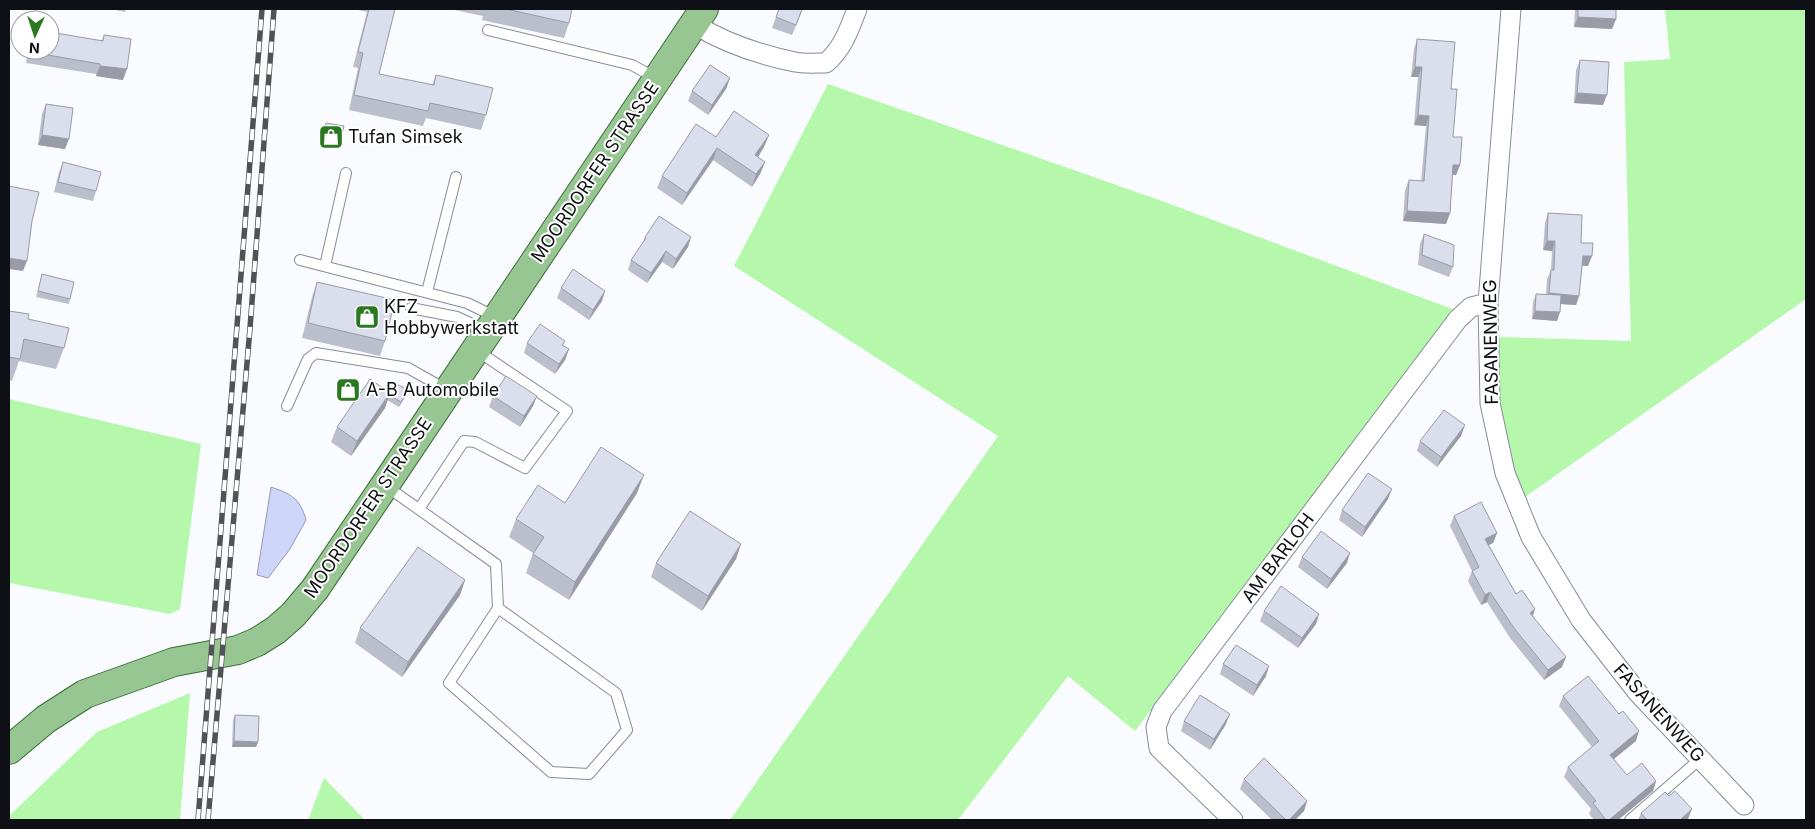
<svg xmlns="http://www.w3.org/2000/svg" width="1815" height="829" font-family="Inter,sans-serif">
  <style>
    .green { fill: #b5f8ac }
    .water { fill: #cdd6f9; stroke: #949bb5 }
    .lines { fill: none; stroke-linecap: round; stroke-linejoin: round }
    .lane-casing { stroke: #888b99; stroke-width: 12 }
    .street-casing { stroke: #888b99; stroke-width: 21 }
    .primary-casing { stroke: #3b6e37; stroke-width: 30 }
    .lane { stroke: #fff; stroke-width: 10 }
    .street { stroke: #fff; stroke-width: 19 }
    .primary { stroke: #98c692; stroke-width: 28 }
    .rail-casing { stroke: #515256; stroke-width: 5.5 }
    .rail { stroke: #fff; stroke-width: 4; stroke-dasharray: 11; stroke-linecap: butt }
    .wall { fill: #bbbfcc }
    .shaded-wall { fill: #999ba6 }
    .building { fill: #dadeed; stroke: #999ba6 }
    .labels { text-anchor: middle; stroke-width: 4; stroke-linejoin: round; paint-order: stroke }
    .poi-label { font-size: 18px; fill: #0f1015; stroke: #fff; text-anchor: start }
    .street-label { font-size: 18px; fill: #0f1015; stroke: #fff }
  </style>
  <rect width="100%" height="100%" fill="#fafbfe"/>
  <!-- green -->
  <path class="green" d="M1665,9h141v290l-281,198 -10,-24 -15,-69 -2,-67 133,4 -7,-279 46,-3z
    M828,84l334,117 293,109 -320,421 -67,-55 -110,144h-228l268,-384 -264,-170z
    M9,399l192,45 -21,165 -10,5 -161,-31z
    M190,693l-10,127h-171v-4l88,-84z
    M324,778l41,42h-57z"/>
  <!-- water -->
  <path class="water" d="M271,487c20,7 29,11 35,33l-16,29 -22,29 -11,-3z"/>
  <g class="lines">
    <defs>
      <path id="lane" d="M488,30l144,35 24,13
        M300,260l167,43 29,14
        M325,266l21,-93
        M427,292l29,-115
        M411,308l46,9 30,14
        M287,406l21,-47 8,-6 92,15 39,22
        M386,486l110,78 2,44 -49,75 102,89 38,2 38,-44 -11,-37 -118,-85
        M419,509l45,-68 11,1 50,26 42,-57 -91,-61
        M1630,820l70,-61"/>
      <path id="street" d="M1511,9l-23,294 2,100 15,70 26,64 50,83 57,73 106,112
        M694,24c29,18 67,31 101,38 9,2 21,1 31,1 17,-15 23,-33 31,-54
        M1233,820l-74,-72 -3,-21 6,-16 296,-392 13,-12 17,-4"/>
      <path id="primary" d="M9,750l37,-31 39,-25 89,-32 64,-12 19,-8 19,-12 17,-15 22,-26 70,-104 319,-476"/>
    </defs>
    <!-- lane casing -->
    <use href="#lane" class="lane-casing"/>
    <!-- street casing -->
    <use href="#street" class="street-casing"/>
    <!-- primary casing -->
    <use href="#primary" class="primary-casing"/>
    <!-- lane -->
    <use href="#lane" class="lane"/>
    <!-- street -->
    <use href="#street" class="street"/>
    <!-- primary -->
    <use href="#primary" class="primary"/>
    <defs>
      <path id="rail" d="M198,820l64,-811
        M208,820l42,-492 24,-319"/>
    </defs>
    <!-- rail casing -->
    <use href="#rail" class="rail-casing"/>
    <!-- rail -->
    <use href="#rail" class="rail"/>
  </g>
  <!-- wall -->
  <path class="wall" d="M110,9h16l-1,3z
    M354,9h41l-16,65 53,11 4,-10 50,40 -5,15 -55,-12 -3,8 -74,-16 9,-42 -5,-1 14,-55z
    M450,9h122l-3,14 -5,15 -82,-18 1,-4z
    M779,9h24l-11,26 -20,-7z
    M1575,9h41v10l-4,10 -38,-2z
    M104,35l19,45 -27,-4v-2l-70,-11 2,-13h22l52,-10z
    M1417,39l34,50 2,48 7,28 -4,10h-3l-3,38 -4,11 -43,-3 2,-31 4,-10 12,1 5,-55 -12,-1 4,-48h-7l3,-28z
    M1580,60l23,45 -29,-2 2,-33z
    M730,78l-4,11 -18,26 -20,-14 4,-10z
    M46,104l19,45 -27,-4 4,-31z
    M326,123l14,19 -1,5 -19,-4z
    M716,137l48,10 -6,10 7,5 -5,12 -8,13 -39,-27 -31,45 -25,-17 5,-12z
    M63,162l33,29 -3,10 -39,-9 5,-20z
    M1548,213l33,30 7,23h-6l-3,30 -3,9 -15,-1 -4,17 -25,-2 1,-17 3,-8h10l1,-15 4,-9 1,-19 -9,-1 2,-27z
    M1424,234l29,33 -4,10 -31,-12 2,-21z
    M645,237l43,10 -15,22 -11,-7 -15,21 -19,-13 3,-10 11,-16z
    M42,274l28,25 -1,5 -33,-7z
    M317,282l68,59 -5,15 -78,-18 10,-41z
    M561,288l41,13 -13,19 -32,-22z
    M9,311l19,8 36,29 -8,21 -37,-8 -7,20 -3,-1z
    M565,341l-2,4 6,4 -4,11 -10,14 -31,-21 3,-10z
    M408,390l-2,5 -7,12 -12,-7 -2,8 -34,48 -20,-14 6,-15 52,-35z
    M493,396l40,10 -13,21 -31,-20z
    M1461,436l-24,31 -20,-16 3,-10z
    M637,493l-68,107 -43,-27 7,-20 -24,-16 7,-18 49,-16z
    M1388,499l-26,38 -23,-17 3,-10z
    M1454,516l43,17 -4,10 -4,2 27,49 17,22 29,51 -18,13 -34,-42 -23,-36 -6,3 -13,-24 4,-10 -22,-45z
    M741,544l-5,15 -34,52 -51,-34 5,-14z
    M1302,557l45,6 -20,26 -29,-22z
    M465,580l-5,15 -58,82 -47,-34 5,-15z
    M1264,611l55,3 -3,10 -18,24 -38,-27z
    M1223,664l43,12 -13,20 -33,-22z
    M1563,696l73,45 -22,18 13,16 29,6 -3,10 -35,29h-24l-5,-6 2,-5 -27,-32 4,-10 24,-20 -33,-41z
    M235,715l23,27 -2,5h-24l1,-27z
    M1184,721l42,3 -16,26 -29,-19z
    M1244,779l63,22 -3,10 -9,9h-23l-32,-31z
    M1669,796l19,23 -1,1h-49l3,-7z"/>
  <!-- shaded-wall -->
  <path class="shaded-wall" d="M1578,17l38,2 -4,10 -38,-2z
    M100,66l27,3 -4,11 -27,-4z
    M1415,67h7l-4,10h-7z
    M730,78l-4,11 -18,26 4,-10z
    M1577,93l30,2 -4,10 -29,-2z
    M1418,115l11,1 -3,10 -12,-1z
    M42,135l27,4 -4,10 -27,-4z
    M769,135l-5,12 -13,21 4,-13z
    M717,148l-4,12 -31,45 5,-12z
    M765,162l-5,12 -8,13 4,-13z
    M1453,165h7l-4,10h-6z
    M1407,211l43,2 -4,11 -43,-3z
    M691,237l-3,10 -15,22 3,-10z
    M1547,241h8l-3,10 -9,-1z
    M666,251l-4,11 -15,21 4,-10z
    M1583,256h9l-4,10 -8,-1z
    M9,258l18,3 -4,10 -14,-2z
    M605,291l-3,10 -13,19 4,-10z
    M1549,293l30,3 -3,9 -30,-2z
    M1535,311l25,1 -3,9 -25,-2z
    M569,349l-4,11 -10,14 4,-10z
    M408,390l-2,5 -7,12 2,-5z
    M390,393l-5,15 -34,48 6,-15z
    M537,396l-4,10 -13,21 4,-11z
    M1465,425l-4,11 -24,31 4,-10z
    M644,475l-7,18 -68,107 6,-18z
    M1392,489l-4,10 -26,38 3,-10z
    M1497,533l-4,10 -12,6 4,-10z
    M741,544l-5,15 -34,52 6,-15z
    M1350,553l-3,10 -20,26 4,-10z
    M465,580l-5,15 -58,82 6,-15z
    M1490,592l-3,10 -6,3 4,-10z
    M1535,609l-3,10 -2,-6z
    M1319,614l-3,10 -18,24 4,-10z
    M1566,657l-4,10 -18,13 4,-10z
    M1269,666l-3,10 -13,20 4,-11z
    M1230,714l-4,10 -16,26 4,-11z
    M1639,731l-3,10 -30,24 4,-10z
    M234,741l24,1 -2,5h-24z
    M1656,781l-3,10 -35,29h-9z
    M1307,801l-3,10 -9,9h-6z
    M1692,809l-4,10 -1,1h-7z"/>
  <!-- building -->
  <path class="building" d="M369,9h26l-16,65 55,11 2,-10 57,13 -7,27 -56,-12 -2,8 -74,-16 9,-42 -5,-1z
    M506,9h66l-3,14z
    M779,9h23l-6,16 -20,-8z
    M1578,9h38v10l-38,-2z
    M50,32l53,9 1,-6 27,4 -4,30 -27,-3v-2l-70,-12v-2h20z
    M1417,39l38,3 -4,47h6l-4,48h9l-2,28h-7l-3,48 -43,-2 2,-31 15,1 5,-65 -11,-1 4,-48h-7z
    M1580,60l29,2 -2,33 -30,-2z
    M710,65l20,13 -18,27 -20,-14z
    M46,104l27,4 -4,31 -27,-4z
    M734,111l35,24 -14,20 10,7 -9,12 -39,-26 -30,45 -25,-17 34,-52 20,13z
    M326,123l18,3 -4,16 -18,-5z
    M63,162l38,10 -5,19 -38,-9z
    M9,186l30,6 -7,29 -5,40 -18,-3z
    M1548,213l34,2 -1,28h12l-1,13h-9l-4,40 -30,-3 2,-23h3l1,-29h-8z
    M659,216l32,21 -15,22 -10,-8 -15,22 -20,-13 15,-22 -1,-1z
    M1424,234l30,11 -1,22 -31,-12z
    M573,269l32,22 -12,19 -32,-22z
    M42,274l32,8 -4,17 -32,-8z
    M317,282l78,18 -10,41 -77,-18z
    M1536,294l25,1 -1,17 -25,-1z
    M9,311l20,3 -1,5 41,9 -5,20 -40,-9 -4,20 -11,-2z
    M540,324l25,17 -3,4 7,4 -10,15 -32,-21z
    M506,376l31,20 -13,20 -31,-20z
    M370,379l20,14 -33,48 -20,-14z
    M395,383l13,7 -7,12 -12,-7 1,-2 -1,-1z
    M1444,410l21,15 -24,32 -21,-16z
    M601,447l43,28 -69,107 -42,-28 11,-17 -28,-18 22,-34 27,18z
    M1368,473l24,16 -27,38 -23,-17z
    M1481,502l16,31 -12,6 31,55 6,-4 13,19 -5,4 36,44 -18,13 -34,-42 -24,-36 -5,3 -13,-24 7,-4 -25,-51z
    M690,511l51,33 -33,52 -52,-33z
    M1321,531l29,22 -19,26 -29,-22z
    M418,547l47,33 -57,82 -48,-34z
    M1281,586l38,28 -17,24 -38,-27z
    M1236,645l33,21 -12,19 -34,-21z
    M1588,676l31,38 4,-3 16,20 -29,24 17,20 15,-12 14,18 -47,39h-3l-13,-17 3,-2 -28,-34 31,-26 -36,-45z
    M1200,695l30,19 -16,25 -30,-18z
    M235,715l24,1 -1,26 -24,-1z
    M1264,758l43,43 -18,19h-3l-42,-41z
    M1675,791l17,18 -12,11h-33l-6,-7 24,-21 4,4z"/>
  <!-- icons -->
  <defs>
    <symbol id="shop-square" viewBox="-11 -11 22 22"><rect x="-9" y="-9" width="18" height="18" rx="4" fill="#2a7821" stroke="#fff"/><path d="M-5-2.5h2.3a2.7 3.5 0 0 1 5.4 0H5L5.5 6h-11ZM-1.5-2.5h3a1.5 2.3 0 0 0-3 0Z" fill="#fff"/></symbol>
  </defs>
  <g fill-rule="evenodd">
    <use href="#shop-square" x="317" y="123" width="28" height="28"/>
    <use href="#shop-square" x="353" y="303" width="28" height="28"/>
    <use href="#shop-square" x="334" y="376" width="28" height="28"/>
  </g>
  <g class="labels">
    <!-- poi labels -->
    <g class="poi-label">
      <text x="348" y="143">Tufan Simsek</text>
      <text x="384" y="313">KFZ<tspan x="384" dy="21">Hobbywerkstatt</tspan></text>
      <text x="366" y="396">A-B Automobile</text>
    </g>
    <!-- street labels -->
    <g class="street-label">
      <text transform="translate(595 172) rotate(-56)" y="6">MOORDORFER STRASSE</text>
      <text transform="translate(1491 342) rotate(-91)" y="6">FASANENWEG</text>
      <text transform="translate(368 508) rotate(-56)" y="6">MOORDORFER STRASSE</text>
      <text transform="translate(1278 558) rotate(-53)" y="6">AM BARLOH</text>
      <text transform="translate(1659 713) rotate(48)" y="6">FASANENWEG</text>
    </g>
  </g>
  <!-- border -->
  <rect width="1815" height="829" fill="none" stroke="#0f1015" stroke-width="20"/>
  <!-- north arrow -->
  <g transform="translate(35 35) rotate(183)"><circle r="24" fill="#ffffff" stroke="#9f9fa1"/>
  <path d="M0-4L9 19L0 12L-9 19Z" fill="#2a7821"/>
  <text y="-8" font-size="14" font-weight="bold" text-anchor="middle" fill="#0f1015">N</text>
  </g>
</svg>
